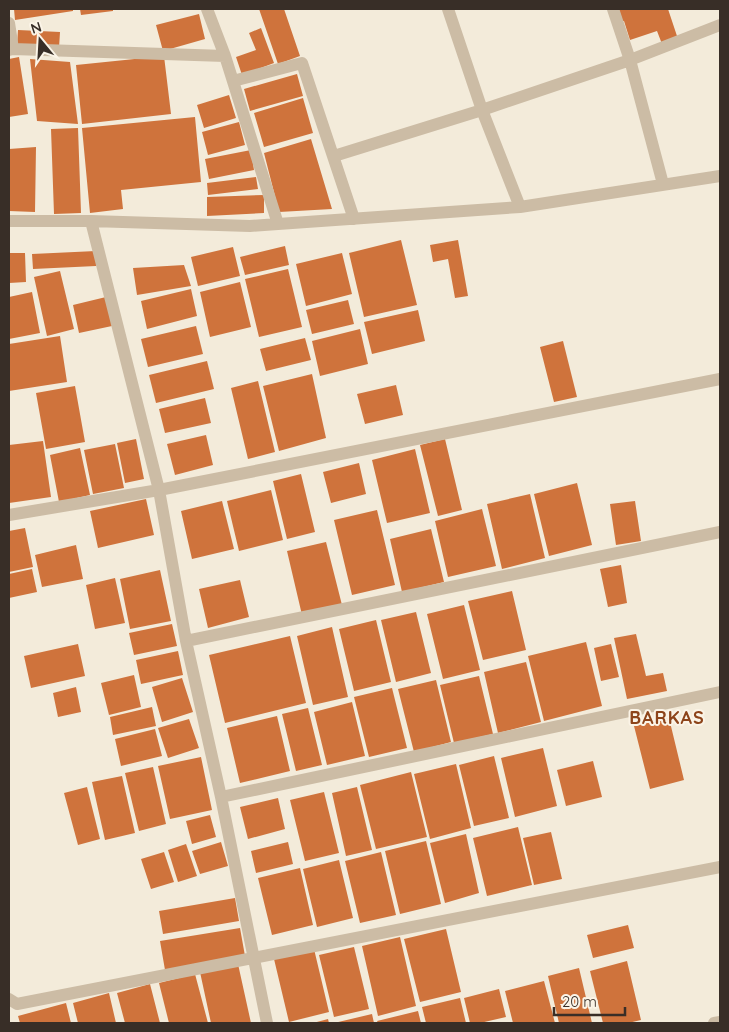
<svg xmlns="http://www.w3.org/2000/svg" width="729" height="1032" font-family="Quicksand,sans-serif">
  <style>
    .building { fill: #cf733c }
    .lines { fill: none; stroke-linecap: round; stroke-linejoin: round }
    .minor { stroke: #ccbca5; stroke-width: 12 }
    .labels { text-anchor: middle; stroke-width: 4; stroke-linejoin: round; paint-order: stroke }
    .district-label { font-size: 18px; font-weight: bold; letter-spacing: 1px; fill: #8d441a; stroke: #fbf4e7 }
  </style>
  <rect width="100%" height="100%" fill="#f3ebda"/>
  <!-- building -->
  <path class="building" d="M14,9h59v2l-58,9z
    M80,9h33v2l-32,4z
    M259,9h25l16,47 -22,8z
    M614,9h54l10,30 -16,5 -5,-13 -27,9 -6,-19 -5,1z
    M199,14l6,25 -42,12 -7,-26z
    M261,28l13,35 -32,12 -6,-18 20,-7 -7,-17z
    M18,30l42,2 -1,16 -42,-2z
    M164,56l7,58 -89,10 -6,-59z
    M19,57l9,57 -19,3v-58z
    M30,59l40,3 8,62 -41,-3z
    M297,74l6,22 -53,15 -6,-22z
    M229,95l7,23 -32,10 -7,-23z
    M303,98l10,35 -49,14 -10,-34z
    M195,117l6,65 -80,8 2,19 -33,4 -8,-85z
    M239,122l6,23 -37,10 -6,-23z
    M78,128l3,85 -27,1 -3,-85z
    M311,139l21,70 -53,3 -15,-59z
    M36,147l-1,65 -26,-1v-62z
    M251,150l3,20 -45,9 -4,-20z
    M256,177l2,12 -50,6 -1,-12z
    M264,195v18l-57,3v-19z
    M401,240l16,65 -53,12 -15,-64z
    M458,240l10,56 -13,2 -7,-39 -15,3 -3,-17z
    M285,246l4,19 -44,10 -5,-18z
    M233,247l7,29 -42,10 -7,-29z
    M96,251v15l-63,3 -1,-15z
    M9,253h16l1,29 -17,1z
    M342,253l10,41 -46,12 -10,-42z
    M184,265l7,21 -54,9 -4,-27z
    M288,269l14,58 -43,10 -14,-58z
    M60,271l14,58 -27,7 -13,-59z
    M240,282l11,45 -41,10 -10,-45z
    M191,289l6,27 -50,13 -6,-28z
    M32,292l8,41 -31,6v-42z
    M106,297l6,29 -33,7 -6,-28z
    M348,300l6,24 -42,10 -6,-24z
    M418,310l7,31 -53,13 -8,-32z
    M196,326l7,28 -55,13 -7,-28z
    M360,329l8,35 -48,12 -8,-35z
    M60,336l7,46 -58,9v-47z
    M305,338l6,22 -45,11 -6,-22z
    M563,341l14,56 -23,5 -14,-55z
    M207,361l7,28 -58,14 -7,-28z
    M312,374l14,64 -47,13 -16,-65z
    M258,381l17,71 -27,7 -17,-71z
    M396,385l7,30 -38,9 -8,-30z
    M75,386l10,56 -39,7 -10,-56z
    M205,398l6,25 -46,10 -6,-24z
    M206,435l7,30 -38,10 -8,-31z
    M136,439l8,40 -19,4 -8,-40z
    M445,439l17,71 -24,6 -18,-71z
    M43,441l8,56 -42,6v-58z
    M115,444l9,44 -31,6 -9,-44z
    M80,448l10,47 -31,7 -9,-47z
    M415,449l15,64 -43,10 -15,-63z
    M359,463l7,31 -35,9 -8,-31z
    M301,474l14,58 -28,7 -14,-58z
    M577,483l15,62 -43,11 -15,-62z
    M271,490l12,50 -44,11 -12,-50z
    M530,494l15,64 -43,11 -15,-65z
    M146,499l8,36 -56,13 -8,-37z
    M222,501l12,48 -42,10 -11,-48z
    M635,501l6,40 -25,4 -6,-41z
    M482,509l14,57 -48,11 -13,-56z
    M377,510l18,75 -43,10 -18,-75z
    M25,528l8,39 -24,5v-41z
    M431,529l13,53 -42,10 -12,-53z
    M326,542l16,63 -40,10 -15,-64z
    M76,545l7,34 -41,8 -7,-32z
    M621,565l6,38 -19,4 -8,-38z
    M32,569l5,23 -28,6v-24z
    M160,570l11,51 -41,8 -10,-50z
    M115,578l10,45 -30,6 -9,-44z
    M240,580l9,37 -41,11 -9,-39z
    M512,591l14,59 -43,10 -15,-59z
    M464,605l16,65 -37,9 -16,-65z
    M416,612l15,61 -35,9 -15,-62z
    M376,620l15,62 -37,9 -15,-62z
    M172,624l5,22 -43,9 -5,-22z
    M332,627l16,70 -35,8 -16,-69z
    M636,634l10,42 17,-3 4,18 -40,8 -13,-61z
    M290,636l16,67 -81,20 -16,-68z
    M586,642l16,64 -58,15 -16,-65z
    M78,644l7,32 -54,12 -7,-32z
    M611,644l8,33 -18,4 -7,-33z
    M178,651l5,24 -42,9 -5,-24z
    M526,662l15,60 -43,11 -14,-61z
    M134,675l7,32 -32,8 -8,-32z
    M479,676l14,58 -39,9 -14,-58z
    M182,678l11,34 -31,10 -10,-35z
    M436,680l15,62 -37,10 -16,-63z
    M76,687l5,25 -23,5 -5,-24z
    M392,688l15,60 -38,9 -15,-60z
    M352,702l13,54 -38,9 -13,-53z
    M152,707l4,19 -43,9 -3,-18z
    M308,708l14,57 -26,6 -14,-57z
    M277,716l13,55 -50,12 -13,-55z
    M669,718l15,62 -34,9 -16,-63z
    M189,719l10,29 -31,10 -10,-30z
    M155,729l7,27 -41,10 -6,-27z
    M543,748l14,58 -42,11 -14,-59z
    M494,756l15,62 -35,8 -15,-61z
    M201,757l11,53 -42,9 -12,-53z
    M593,761l9,36 -36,9 -9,-36z
    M456,764l15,64 -41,11 -16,-65z
    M153,767l13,57 -27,7 -14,-58z
    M411,772l16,65 -51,12 -16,-64z
    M122,776l13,57 -30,7 -13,-58z
    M87,787l13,52 -22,6 -14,-52z
    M357,787l15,63 -26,6 -14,-63z
    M324,792l15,61 -34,8 -15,-61z
    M278,798l7,31 -37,10 -8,-32z
    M210,815l6,22 -24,7 -6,-23z
    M518,827l14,58 -45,11 -14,-58z
    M551,832l11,47 -28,6 -11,-47z
    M466,834l13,59 -34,10 -15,-60z
    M426,841l15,63 -41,10 -15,-63z
    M221,842l7,24 -28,8 -8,-23z
    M288,842l5,22 -37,9 -5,-22z
    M186,844l11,32 -19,6 -10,-32z
    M164,852l10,30 -23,7 -10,-30z
    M381,852l15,63 -36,8 -15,-62z
    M339,860l14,58 -36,9 -14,-58z
    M300,868l13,57 -41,10 -14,-57z
    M235,898l4,23 -76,13 -4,-23z
    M628,925l6,23 -41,10 -6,-23z
    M240,928l5,28 -80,14 -5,-29z
    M446,929l15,63 -41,10 -16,-63z
    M400,937l16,69 -38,10 -16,-70z
    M354,947l15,62 -35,8 -15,-62z
    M314,949l15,63 -40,10 -15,-63z
    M627,961l14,59 -13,3h-25l-13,-52z
    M238,964l13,59h-40l-11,-51z
    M579,968l13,55h-33l-11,-47z
    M195,974l13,49h-39l-10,-40z
    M544,981l11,42h-42l-8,-32z
    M150,984l10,39h-35l-8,-30z
    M499,989l7,28 -26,6h-10l-6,-25z
    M109,993l7,30h-38l-5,-20z
    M460,998l6,25h-40l-4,-16z
    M66,1003l5,20h-51l-2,-7z
    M418,1011l3,12h-43l-1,-2z
    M372,1014l2,9h-40z
    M328,1019l1,4h-16z"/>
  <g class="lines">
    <!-- minor -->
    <path class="minor" d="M207,9l18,47 53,168
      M448,9l34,101 38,97
      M613,9l17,51 33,124
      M9,23l4,26 -4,1
      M13,49l212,7
      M233,81l69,-18 52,156
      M334,156l148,-46 148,-50 90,-35
      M9,221h82l159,5 28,-2 242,-17 200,-31
      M91,221l68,269 27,151 35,156 46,226
      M9,515l150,-25 561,-111
      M186,641l534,-109
      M221,797l499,-105
      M9,999l8,5 703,-137
      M714,1023l6,-1"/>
  </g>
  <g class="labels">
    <!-- district labels -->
    <g class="district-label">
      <text x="667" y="724">BARKAS</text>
    </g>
  </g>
  <!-- border -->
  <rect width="729" height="1032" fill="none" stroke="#382e27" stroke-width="20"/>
  <!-- north arrow -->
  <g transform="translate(40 40) rotate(342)" stroke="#fbf4e7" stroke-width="4" paint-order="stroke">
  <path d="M0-4L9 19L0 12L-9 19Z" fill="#382e27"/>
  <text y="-8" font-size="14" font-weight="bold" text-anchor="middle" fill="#382e27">N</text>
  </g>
  <!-- scale -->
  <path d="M554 1007v8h71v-8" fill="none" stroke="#382e27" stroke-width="2.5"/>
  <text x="562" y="1007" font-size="15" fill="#382e27" stroke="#fbf4e7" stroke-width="4" paint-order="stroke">20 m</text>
</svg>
